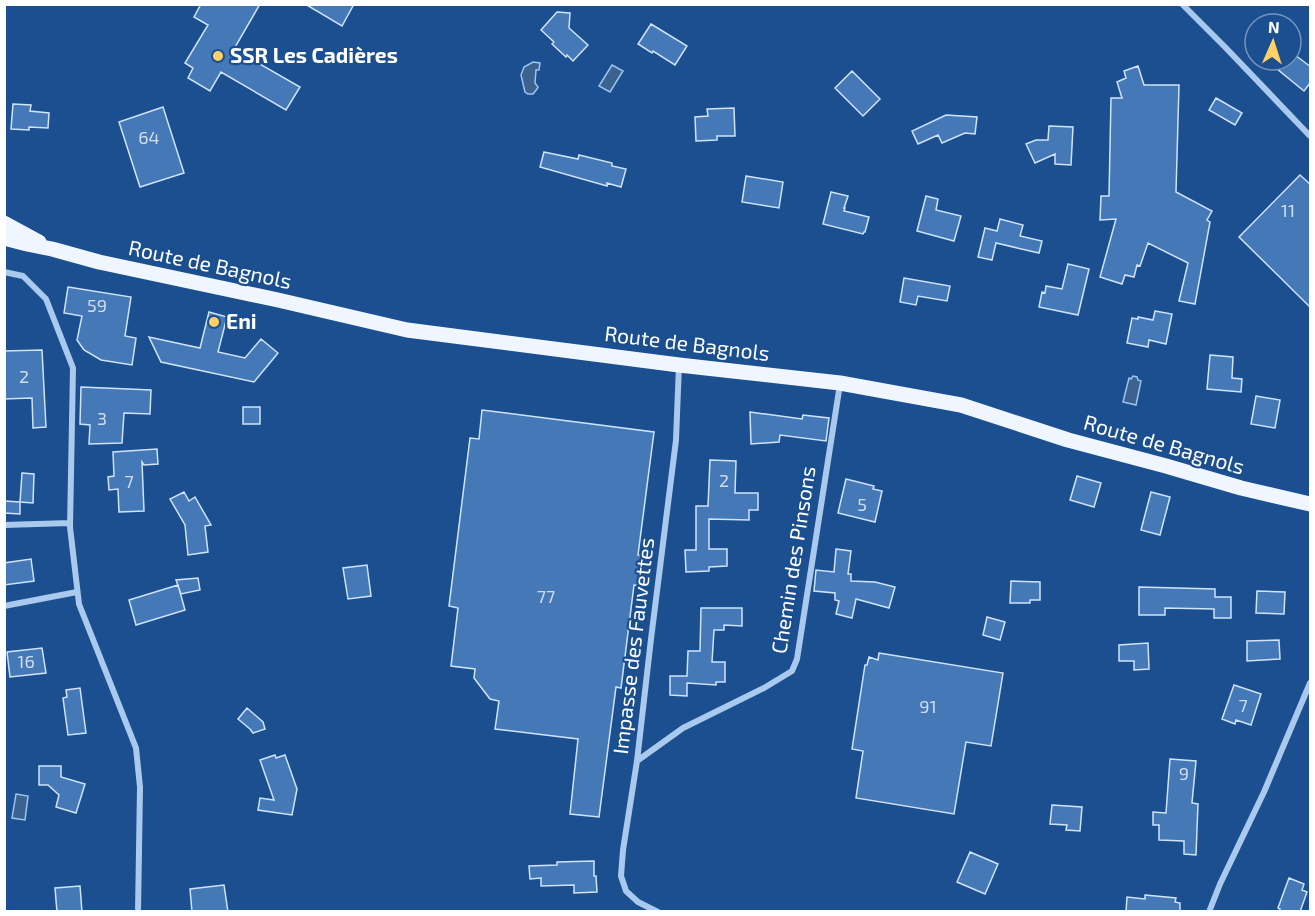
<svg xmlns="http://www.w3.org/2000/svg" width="1315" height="916" font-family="'Exo 2',sans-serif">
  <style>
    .water { fill: #3c6290; stroke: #9cc4f0; stroke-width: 1.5 }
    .building { fill: #4478b7; stroke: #cfe3fa; stroke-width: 1.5 }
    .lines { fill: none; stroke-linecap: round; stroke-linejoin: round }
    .minor { stroke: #a9c9ee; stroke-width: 6 }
    .primary { stroke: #f0f6ff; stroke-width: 15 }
    .poi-dot { fill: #ffd166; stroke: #1b4f8f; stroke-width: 2 }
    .labels { text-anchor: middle; stroke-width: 4.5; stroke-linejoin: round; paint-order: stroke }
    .number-label { font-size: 18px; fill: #d0dded }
    .poi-label { font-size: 21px; font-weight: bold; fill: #fff; stroke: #1b4f8f; text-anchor: start }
    .street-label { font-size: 21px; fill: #fff; stroke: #1b4f8f }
  </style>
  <rect width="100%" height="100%" fill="#1b4f8f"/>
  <!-- water -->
  <path class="water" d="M533,62l7,1 -1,7h-3l-1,13 3,4 -1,2 -4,5h-5l-3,-2 -4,-17 3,-8z
    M612,65l11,6 -13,21 -11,-6z
    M1133,376l4,1 1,3 3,1 -5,24 -13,-3 6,-24 2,1z
    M16,794l12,2 -3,24 -13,-2z"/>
  <!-- building -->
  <path class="building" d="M201,4h59l-26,45 66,38 -14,23 -65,-38 -11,19 -22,-13 5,-10 -8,-5 23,-38 -14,-8z
    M305,4h49l-12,22z
    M557,12l13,1 -1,15 19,17 -15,16 -6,-6 -1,2 -14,-13 2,-2 -13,-12z
    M651,24l36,22 -12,19 -22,-14 -1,2 -14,-9z
    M1291,52l20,15v15l-7,9 -38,-31h25z
    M1138,66l6,19h35l-3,107 36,19 -5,9 3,2 -15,82 -16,-3 9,-38 -40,-20 -8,23 -3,-1 -3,12 -9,-2 -3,9 -22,-7 16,-58 -16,1 1,-24h8l2,-98h11l-5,-16 9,-4 -2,-7z
    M852,71l28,28 -17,17 -28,-28z
    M1216,98l26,15 -7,12 -26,-15z
    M13,104l18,1 -1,6 19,2 -1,15 -19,-1v3l-18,-1z
    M163,107l21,66 -44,14 -21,-65z
    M734,108l1,28h-18v4l-21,1 -1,-24 13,-1 -1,-7z
    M946,115l31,2 -2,17 -10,-1 -23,10 -4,-8 -20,9 -6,-13z
    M1049,126l24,1 -2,38 -16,-1v-10l-20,9 -9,-19 10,-4h12z
    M544,152l34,7 1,-4 33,8v3l14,3 -5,18 -14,-4v3l-67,-19z
    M1300,175l11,10v123l-72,-71z
    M746,176l37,6 -4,26 -37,-6z
    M831,192l17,4 -4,12h1l-1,3 25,6 -4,15h-1l-1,2 -40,-10z
    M926,196l12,3 -2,11 25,6 -7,25 -37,-10z
    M1000,219l23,6 -3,11 22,5 -3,12 -43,-10 -4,17 -14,-3 7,-29 12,3z
    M1068,264l21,5 -11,46 -39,-8 3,-15 3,1 1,-7 16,3z
    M904,278l46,8 -3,15 -29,-5 -2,9 -16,-3z
    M68,287l63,10 -6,39 11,2 -4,27 -31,-5 -17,-10 -7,-10 5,-24 -18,-3z
    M1155,311l17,3 -6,30 -17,-4 -1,7 -21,-4 5,-25 6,1v-2l15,3z
    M209,312l18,5 -9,35 27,6 16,-19 17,14 -24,29 -93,-20 -12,-25 51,11z
    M42,350l4,77 -13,1 -1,-30 -28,1v-48z
    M1210,355l23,2 -1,21 10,1 -1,13 -34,-3z
    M81,387l70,3 -1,24 -26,-1 -2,30 -33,1 1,-19 -10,-1z
    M1256,396l24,4 -5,28 -24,-4z
    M243,407h17v17h-17z
    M482,410l172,22 -16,123 6,1 -3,30 -7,-1 -13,103 -5,-1 -17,130 -29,-3 8,-75 -83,-10 4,-28 -9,-2 -16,-21 1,-9 -24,-3 7,-58 -9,-2 21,-168 9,1z
    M750,412l52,7 1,-4 26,3 -3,23 -46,-6 -1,7 -28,2z
    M157,449l1,15 -14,1 -2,-3 2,49 -25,1 -1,-23 -9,1 -1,-13 6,-1 -1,-24z
    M710,460l26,1 -1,32h23v17h-9v10l-40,-1v30h18v17l-18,1v4l-23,1 -1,-22h11v-44h12z
    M22,473l12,1 -1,29 -13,-1z
    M1077,476l24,7 -7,24 -24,-7z
    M846,479l28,7 -1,3 9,2 -7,31 -37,-9z
    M184,492l5,9 6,-4 16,28 -6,1 3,26 -20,3 -3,-30 -15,-26z
    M1151,492l19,5 -10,38 -19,-5z
    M4,501l16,1v12l-16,-1z
    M836,549l15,2 -3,23h3v7l24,1 20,5 -6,21 -33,-9 -4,19 -16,-4 3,-13 -4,-1v-7l-21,-2 2,-21 18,2z
    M31,559l3,22 -30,4v-22z
    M367,565l4,31 -23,3 -5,-31z
    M198,578l2,12 -19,4 -5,-14z
    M1011,581l29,1v18h-10v3h-20z
    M178,585l7,25 -49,15 -7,-25z
    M1139,587l76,2v8h16v21h-17v-9l-49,-1v7h-26z
    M1257,591l28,1 -1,22 -28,-1z
    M701,608h41v18l-18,-1v5h-10l-2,32h13v20h-9v3l-29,-2v13l-17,-1v-19h17l1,-25h12z
    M987,617l18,5 -5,18 -17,-5z
    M1279,640l1,19 -33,2v-20z
    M1148,643l1,26 -15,1v-9h-15v-16z
    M42,648l4,25 -36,4 -3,-25z
    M879,653l124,20 -12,73 -25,-4 -12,72 -98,-16 7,-47 -11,-2 13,-84h2l2,-8 9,3z
    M1234,685l27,9 -10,31 -15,-5 -1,4 -13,-5z
    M80,688l6,45 -18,2 -5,-37 4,-1 -1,-7z
    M247,708l16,14 2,7 -12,4 -3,-4 -12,-10z
    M275,755l1,3 9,-3 12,34 -5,26 -34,-5 2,-12 14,2 -14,-40z
    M1170,759l26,2 -4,42 6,1 -2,51 -12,-1v-13l-25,-1v-15h-6v-13l13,1z
    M39,766h22v11l24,7 -9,29 -20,-6 3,-12 -11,-10h-9z
    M1052,805l30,2 -2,24 -14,-1 1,-5 -17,-1z
    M970,852l28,12 -13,30 -28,-12z
    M594,861v15h2l1,16 -23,1v-8l-33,1v-8l-11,1 -1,-13 28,-1v-3z
    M1289,878l15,6 -2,6 5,2 -7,20h-20v-3l-2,-1z
    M224,885l4,27h-36l-2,-23z
    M80,886l2,26h-25l-2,-24z
    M1145,895l31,3 -1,4 5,1v9h-54l1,-15 18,2z"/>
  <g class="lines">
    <!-- minor -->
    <path class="minor" d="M1182,4l43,43 85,89
      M4,272l19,4 23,23 27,69 -3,159 9,77 57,144 4,39 -2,125
      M4,525l66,-2
      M4,606l73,-14
      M637,761l46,-33 81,-40 28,-17 5,-12 43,-275
      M658,912l-20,-10 -12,-11 -5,-15 2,-26 14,-89 14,-122 25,-199 3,-75
      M1209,912l11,-28 44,-92 46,-109"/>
    <!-- primary -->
    <path class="primary" d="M4,223l35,19
      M4,238l23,6 25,5 47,13 179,38 129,30 272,35 161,18 121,22 107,35 98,26 75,22 69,16"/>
  </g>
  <!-- markers -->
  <g class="poi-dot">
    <circle cx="218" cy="56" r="6"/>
    <circle cx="214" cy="322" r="6"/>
  </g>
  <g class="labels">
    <!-- number labels -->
    <g class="number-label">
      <text x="149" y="144">64</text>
      <text x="1288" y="217">11</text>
      <text x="97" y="312">59</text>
      <text x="24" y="383">2</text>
      <text x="102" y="425">3</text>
      <text x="724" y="487">2</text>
      <text x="129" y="488">7</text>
      <text x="862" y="511">5</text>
      <text x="546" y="603">77</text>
      <text x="26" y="668">16</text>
      <text x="1243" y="712">7</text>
      <text x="928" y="713">91</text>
      <text x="1184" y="780">9</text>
    </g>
    <!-- poi labels -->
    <g class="poi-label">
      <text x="230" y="63">SSR Les Cadières</text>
      <text x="226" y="329">Eni</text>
    </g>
    <!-- street labels -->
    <g class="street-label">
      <text transform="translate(210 265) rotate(12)" y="7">Route de Bagnols</text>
      <text transform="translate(687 344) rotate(7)" y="7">Route de Bagnols</text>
      <text transform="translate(1164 445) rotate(16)" y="7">Route de Bagnols</text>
      <text transform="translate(794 560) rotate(-81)" y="7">Chemin des Pinsons</text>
      <text transform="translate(634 646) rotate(-83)" y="7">Impasse des Fauvettes</text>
    </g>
  </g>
  <!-- border -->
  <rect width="1315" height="916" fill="none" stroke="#ffffff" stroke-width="12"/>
  <!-- north arrow -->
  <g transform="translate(1273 42) rotate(3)"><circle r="28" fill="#1b4f8f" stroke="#7695bc" stroke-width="1.5"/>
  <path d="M0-4.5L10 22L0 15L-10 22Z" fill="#ffd166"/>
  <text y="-9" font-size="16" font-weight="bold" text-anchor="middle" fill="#ffffff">N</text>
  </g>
</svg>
